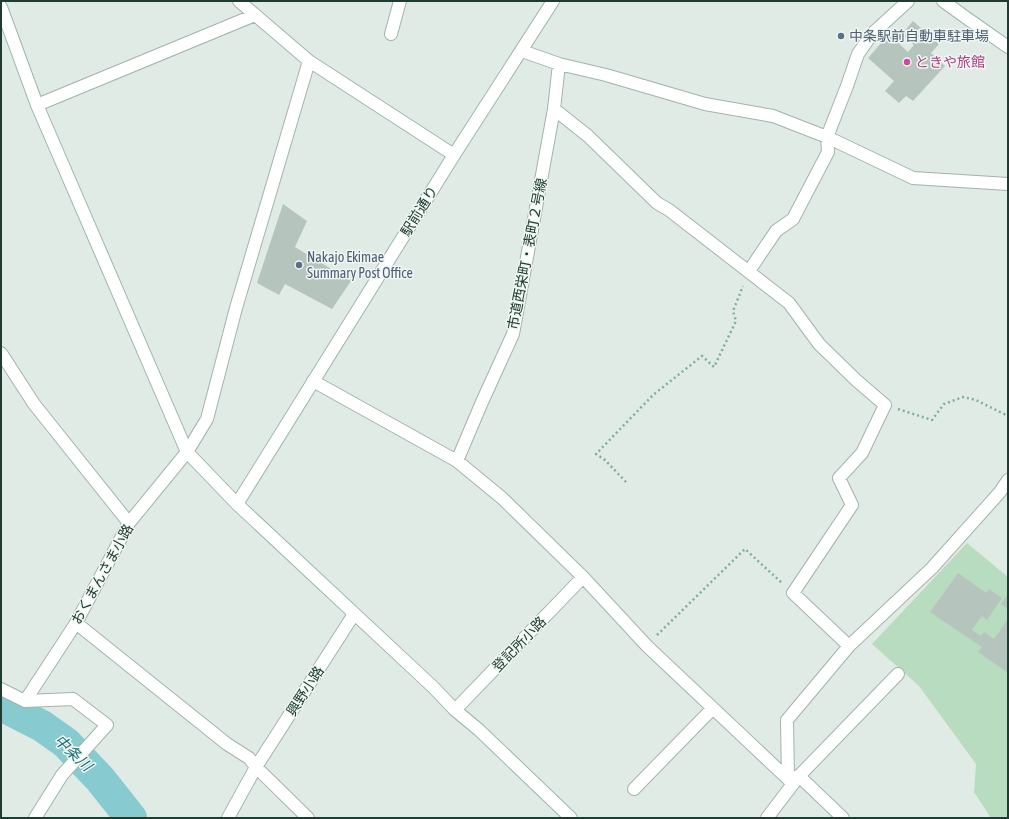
<svg xmlns="http://www.w3.org/2000/svg" width="1009" height="819" font-family="'Asap Condensed','Noto Sans JP',sans-serif">
  <style>
    .green { fill: #b8dcbf }
    .lines { fill: none; stroke-linecap: round; stroke-linejoin: round }
    .river { stroke: #87cad0; stroke-width: 32 }
    .building { fill: #b5c5be }
    .street-casing { stroke: #a3b3ac; stroke-width: 14 }
    .secondary-casing { stroke: #9eb6ac; stroke-width: 14 }
    .path { stroke: #80ae9d; stroke-width: 2.5; stroke-dasharray: 2 3; stroke-linecap: butt }
    .street { stroke: #fff; stroke-width: 12 }
    .secondary { stroke: #fff; stroke-width: 12 }
    .service-dot { fill: #5c6f8a; stroke: #f0f7f3; stroke-width: 1.5 }
    .hotel-dot { fill: #d1479c; stroke: #f0f7f3; stroke-width: 1.5 }
    .labels { text-anchor: middle; stroke-width: 3; stroke-linejoin: round; paint-order: stroke }
    .service-label { font-size: 14px; fill: #4e5e75; stroke: #f0f7f3; text-anchor: start }
    .hotel-label { font-size: 14px; fill: #b23c85; stroke: #f0f7f3; text-anchor: start }
    .street-label { font-size: 14px; fill: #203b32; stroke: #f0f7f3 }
    .water-label { font-size: 15px; font-style: italic; fill: #1b6d76; stroke: #f0f7f3 }
  </style>
  <rect width="100%" height="100%" fill="#e0ebe5"/>
  <!-- green -->
  <path class="green" d="M967,543l41,34v241h-17l-17,-26 2,-28 -57,-78 -47,-42z"/>
  <g class="lines">
    <!-- river -->
    <path class="river" d="M1,705l41,21 24,17 34,36 31,39"/>
  </g>
  <!-- building -->
  <path class="building" d="M913,21l26,23 -8,9 14,13 -32,35 -7,-5 -7,7 -14,-12 9,-10 -26,-23 21,-24 19,18 6,-7 -12,-11z
    M283,204l24,17 -12,26 56,34 -19,28 -47,-25 -6,11 -22,-12z
    M958,573l28,20 3,-4 13,9 -15,22 -5,-4 -10,14 9,6 3,-4 10,7 14,-20v54l-30,-21 4,-5 -52,-35z
    M1008,594v15l-7,-5z"/>
  <g class="lines">
    <defs>
      <path id="street" d="M239,1l70,60 145,94
        M391,34l9,-33
        M522,51l37,13 47,11 99,29 68,12 54,21 86,41 95,6
        M37,105l218,-90
        M554,109l34,27 69,67 12,7 120,93 30,41 37,36 29,25 -23,48 -23,25 13,27 -59,88 56,53
        M749,271l27,-40 17,-12 35,-67 -1,-15 20,-51 11,-32 14,-20 36,-33
        M1,353l33,51 95,119
        M313,381l144,80 45,37 81,79 64,69 141,133
        M457,461l25,-59 31,-68 41,-225 5,-45
        M76,623l151,121 22,14 7,9 52,51
        M1,689l24,12 48,-2 34,26 -45,50 -27,43
        M25,701l51,-78 53,-100 58,-71 20,-33 29,-111 73,-247
        M455,710l128,-133
        M799,776l-11,3 -1,-59 62,-74 83,-78 68,-76 8,-12
        M799,776l44,42
        M634,789l79,-81
        M228,818l28,-51 98,-153
        M767,818l32,-42 99,-102"/>
      <path id="secondary" d="M943,1l25,18 40,28
        M1,7l36,98 150,347 50,52 196,183 22,23 24,20 92,88
        M237,504l217,-349 99,-154"/>
    </defs>
    <!-- street casing -->
    <use href="#street" class="street-casing"/>
    <!-- secondary casing -->
    <use href="#secondary" class="secondary-casing"/>
    <!-- path -->
    <path class="path" d="M898,409l34,11 12,-16 19,-7 13,3 32,16
      M626,482l-21,-22 -9,-6 57,-59 49,-39 12,11 22,-46 -3,-10 10,-25
      M657,635l88,-86 37,34"/>
    <!-- street -->
    <use href="#street" class="street"/>
    <!-- secondary -->
    <use href="#secondary" class="secondary"/>
  </g>
  <!-- markers -->
  <g class="service-dot">
    <circle cx="841" cy="36" r="4"/>
    <circle cx="299" cy="265" r="4"/>
  </g>
  <circle class="hotel-dot" cx="907" cy="62" r="4"/>
  <g class="labels">
    <!-- service labels -->
    <g class="service-label">
      <text x="849" y="41">中条駅前自動車駐車場</text>
      <text x="307" y="262">Nakajo Ekimae<tspan x="307" dy="16">Summary Post Office</tspan></text>
    </g>
    <!-- hotel labels -->
    <g class="hotel-label">
      <text x="915" y="67">ときや旅館</text>
    </g>
    <!-- street labels -->
    <g class="street-label">
      <text transform="translate(419 211) rotate(-58)" y="5">駅前通り</text>
      <text transform="translate(527 254) rotate(-79)" y="5">市道西栄町・表町２号線</text>
      <text transform="translate(102 574) rotate(-61)" y="5">おくまんさま小路</text>
      <text transform="translate(519 644) rotate(-46)" y="5">登記所小路</text>
      <text transform="translate(305 691) rotate(-57)" y="5">興野小路</text>
    </g>
    <!-- water labels -->
    <g class="water-label">
      <text transform="translate(73 753) rotate(43)" y="5">中条川</text>
    </g>
  </g>
  <!-- border -->
  <rect width="1009" height="819" fill="none" stroke="#203b32" stroke-width="4"/>
</svg>
